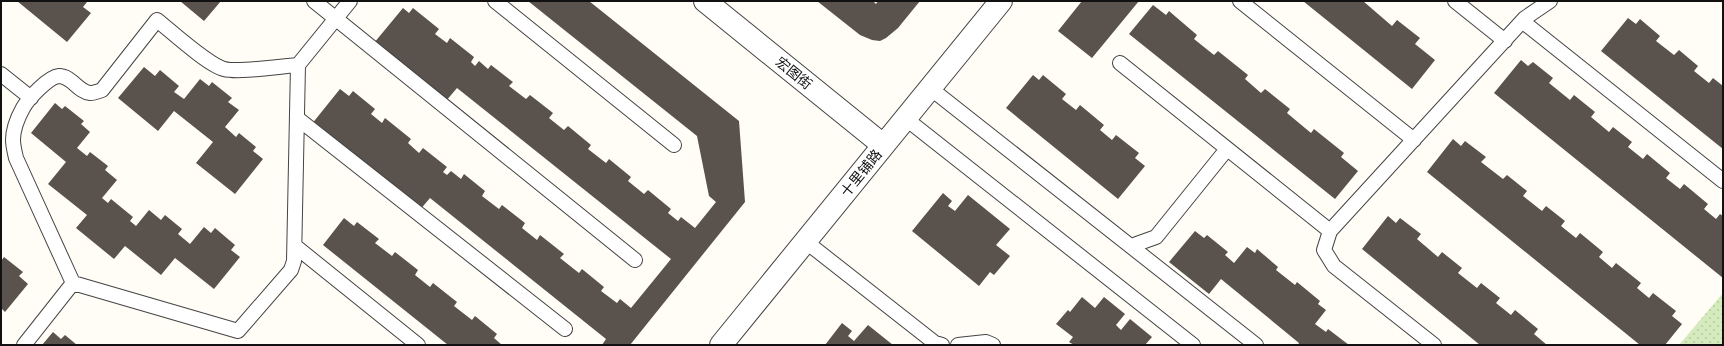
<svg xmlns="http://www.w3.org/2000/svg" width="1724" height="346" font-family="Literata,'Noto Sans SC',serif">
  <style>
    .grass { fill: url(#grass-dots) }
    .building { fill: #5a524d }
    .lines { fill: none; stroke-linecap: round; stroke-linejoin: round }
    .service-casing { stroke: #444; stroke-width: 16 }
    .minor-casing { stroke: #444; stroke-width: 24 }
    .tertiary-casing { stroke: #444; stroke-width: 24 }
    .service { stroke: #fff; stroke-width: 14 }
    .minor { stroke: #fff; stroke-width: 22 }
    .tertiary { stroke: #fff; stroke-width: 22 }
    .labels { text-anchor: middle; stroke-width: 4; stroke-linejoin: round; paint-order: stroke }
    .street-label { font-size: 14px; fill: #111; stroke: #fff }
  </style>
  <defs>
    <pattern id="grass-dots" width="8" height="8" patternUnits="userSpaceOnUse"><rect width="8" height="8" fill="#d5ebbd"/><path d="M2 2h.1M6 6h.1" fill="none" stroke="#b6c8a1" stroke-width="1.8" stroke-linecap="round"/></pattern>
  </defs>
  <rect width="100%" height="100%" fill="#fffdf5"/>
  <!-- grass -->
  <path class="grass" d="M1723,293v52h-44z"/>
  <!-- building -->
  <path class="building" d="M17,1h69l1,1 -4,5 8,6 -24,29z
    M180,1h41l-17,20z
    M528,1h61l150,120 6,81 -115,143h-28l4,-6 -176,-141 -11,13 -108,-86 29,-36 9,7 4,-5 22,18 -4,5 11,9 3,-5 26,21 -3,4 11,10 4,-5 24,19 -4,5 4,3 4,-4 10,8 3,-5 21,17 -3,5 17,13 3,-4 23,18 -3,5 15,12 3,-5 24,19 -4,4 19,15 3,-4 22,18 -3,4 16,12 3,-4 11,9 40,-49 -214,-171 -11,13 -72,-58 29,-35 6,5 4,-5 26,21 -4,5 12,9 3,-5 24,19 -3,5 4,4 4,-5 9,8 3,-4 22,17 -4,4 17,13 4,-4 23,18 -4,5 15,12 4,-4 23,19 -3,4 18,14 3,-4 22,18 -3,4 16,13 4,-4 23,19 -3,4 10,8 3,-4 14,11 21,-26 -7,-6 -12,-60z
    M817,1h56l3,3 2,-3h42l-22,27 -12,10 -6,3 -8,-1 -12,-5z
    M1082,1h57l-47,57 -34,-27z
    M1303,1h60l29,25 5,-6 23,18 -5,6 20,16 -23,29z
    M1153,5l13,10 3,-4 28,24 -3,4 20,16 4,-4 30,24 -3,4 16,14 4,-4 25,20 -3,4 24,20 3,-4 30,24 -3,4 17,14 -23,28 -206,-165z
    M1628,18l8,6 4,-5 20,17 -4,5 18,14 5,-5 19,16 -4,5 15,12 4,-5 10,8v63l-122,-98z
    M1521,60l7,6 5,-4 20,16 -4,5 21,17 4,-5 21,17 -4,5 18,15 4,-5 19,15 -4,5 15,12 4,-5 23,19 -4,5 14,11 4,-5 24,20 -4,5 12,10 4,-5 3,2v62l-229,-185z
    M144,67l11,9 5,-6 19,16 -5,6 10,7 16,-20 9,7 3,-4 20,16 -4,4 11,8 -14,17 11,10 3,-4 17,14 -3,4 10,8 -28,35 -39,-31 17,-21 -39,-31 -16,20 -40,-33z
    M1033,75l6,5 4,-5 23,19 -4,5 14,11 4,-5 24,20 -4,5 12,10 4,-5 23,18 -4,5 10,8 -27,33 -112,-91z
    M55,103l7,6 3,-3 19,15 -3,3 9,8 -13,16 10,8 3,-4 18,14 -3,4 12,10 -15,18 6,5 3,-4 22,18 -3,4 6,5 13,-16 12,10 4,-5 17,14 -4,5 12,10 14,-17 7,6 4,-5 20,17 -4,5 9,7 -26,32 -39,-31 -14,17 -36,-29 -11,13 -38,-31 11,-13 -39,-31 18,-22 -35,-29z
    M1453,139l8,7 4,-5 21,16 -5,5 22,17 4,-4 20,16 -4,5 19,15 4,-5 19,15 -4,5 15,12 4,-5 23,19 -4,5 13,11 4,-5 25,20 -4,5 12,10 4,-5 23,18 -4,5 10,8 -17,21h-25l-213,-173z
    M943,193l9,8 -4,5 7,5 13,-16 42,34 -14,16 14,11 -16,19 -4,-3 -11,14 -67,-55z
    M1388,216l8,7 4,-5 21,16 -4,5 21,18 4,-5 20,16 -4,5 19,15 4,-5 19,15 -4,5 15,12 4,-5 23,19 -4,5 13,11h-67l-118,-96z
    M344,218l10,8 3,-4 22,17 -4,4 17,13 3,-4 23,18 -3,5 15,12 3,-4 24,19 -3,4 18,14 3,-4 22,18 -3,4 8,7h-54l-125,-100z
    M1195,231l9,7 3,-3 21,17 -3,3 9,8 13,-16 8,6 2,-4 21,18 -2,3 19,15 2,-3 23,19 -2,3 8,6 -11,14 11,8 2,-3 21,16h-51l1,-2 -78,-64 -12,15 -40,-32z
    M4,257l19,15 -4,4 9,8 -23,28 -4,-4v-47z
    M1082,297l13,11 9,-11 21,17 -9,11 5,5 9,-11 22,18 -7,8h-71l-5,-3 4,-5 -17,-13 12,-14 2,2z
    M842,323l10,8 -4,5 6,5 14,-16 25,20h-68z
    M53,332l8,7 4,-4 12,10h-35z"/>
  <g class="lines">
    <defs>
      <path id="service" d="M314,1l321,259
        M495,1l179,144
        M1240,1l174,139
        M1455,1l50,40
        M1522,21l201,160
        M1120,63l210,168
        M298,65c-17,1 -59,8 -74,4 -16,-4 -52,-37 -67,-49l-55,70c-3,1 -8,3 -12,3 -12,-1 -18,-17 -31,-17 -11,1 -31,23 -36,32 -5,9 -10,22 -10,32 0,6 2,13 3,18l57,125 165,48 53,-61 3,-9 4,-196 52,-64
        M1,74l30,24
        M930,88l326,257
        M297,118l268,211
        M905,118l288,227
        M805,241l130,102 7,2
        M295,246l123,99
        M1131,246l25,-9 71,-88
        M24,345l49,-62
        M958,345l28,-3 7,3
        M1434,345l-100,-79 -10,-16 6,-19 195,-213 25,-17"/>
      <path id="minor" d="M705,1l178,144"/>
      <path id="tertiary" d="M721,345l280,-344"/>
    </defs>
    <!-- service casing -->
    <use href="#service" class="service-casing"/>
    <!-- minor casing -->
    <use href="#minor" class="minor-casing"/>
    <!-- tertiary casing -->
    <use href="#tertiary" class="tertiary-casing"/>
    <!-- service -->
    <use href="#service" class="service"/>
    <!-- minor -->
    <use href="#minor" class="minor"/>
    <!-- tertiary -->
    <use href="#tertiary" class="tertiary"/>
  </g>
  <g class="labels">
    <!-- street labels -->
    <g class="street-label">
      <text transform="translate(794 73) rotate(39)" y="5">宏图街</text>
      <text transform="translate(861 173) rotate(-51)" y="5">十里铺路</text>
    </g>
  </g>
  <!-- border -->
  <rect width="1724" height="346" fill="none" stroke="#111111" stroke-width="4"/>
</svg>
